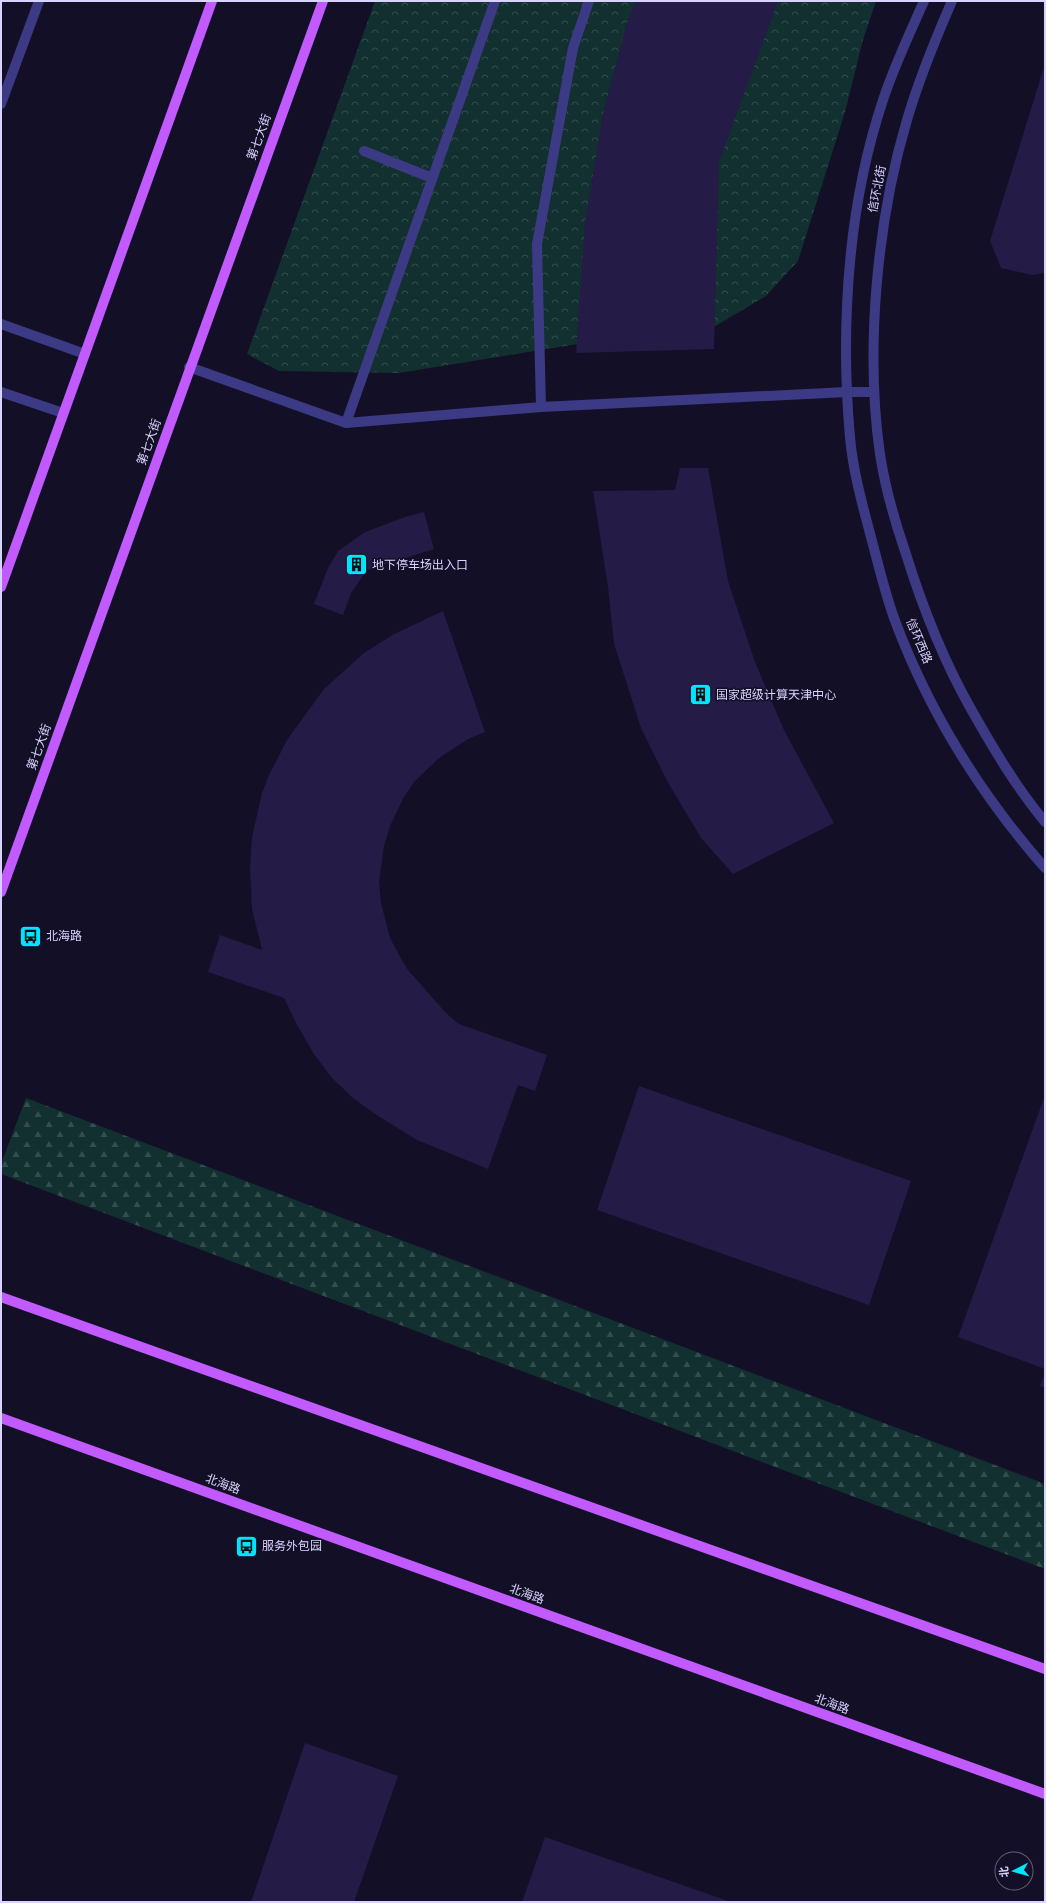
<svg xmlns="http://www.w3.org/2000/svg" width="1046" height="1903" font-family="'Exo 2','Noto Sans SC',sans-serif">
  <style>
    .forest { fill: url(#forest-firs) }
    .park { fill: url(#park-crowns) }
    .building { fill: #241b47 }
    .lines { fill: none; stroke-linecap: round; stroke-linejoin: round }
    .minor { stroke: #3d3a85; stroke-width: 10 }
    .major { stroke: #c25bff; stroke-width: 10 }
    .labels { text-anchor: middle; stroke-width: 3; stroke-linejoin: round; paint-order: stroke }
    .street-label { font-size: 12px; fill: #d9d4ff; stroke: #130f26 }
    .poi-label { font-size: 12px; fill: #d9d4ff; stroke: #130f26; text-anchor: start }
  </style>
  <defs>
    <pattern id="forest-firs" width="22" height="20" patternUnits="userSpaceOnUse"><rect width="22" height="20" fill="#12302f"/><path d="M5 1l3.5 6h-7zM16 11l3.5 6h-7z" fill="#344d4e"/></pattern>
    <pattern id="park-crowns" width="20" height="18" patternUnits="userSpaceOnUse"><rect width="20" height="18" fill="#12302f"/><path d="M2 6a3 3 0 1 1 6 0M12 15a3 3 0 1 1 6 0" fill="none" stroke="#344d4e"/></pattern>
  </defs>
  <rect width="100%" height="100%" fill="#130f26"/>
  <!-- forest -->
  <path class="forest" d="M26,1098l1019,386v85l-1044,-395v-10z"/>
  <!-- park -->
  <path class="park" d="M375,1h501l-13,39 -18,72 -47,149 -32,35 -76,45 -112,3 -179,29 -120,-2 -32,-17z"/>
  <!-- building -->
  <path class="building" d="M636,1h142l-59,161 -5,187 -138,4 9,-130 18,-110 25,-94z
    M1045,64v209l-13,2 -31,-7 -11,-27z
    M680,468h28l20,113 27,81 29,68 50,93 -101,51 -32,-36 -35,-59 -25,-51 -27,-84 -6,-57 -15,-96 82,-1z
    M424,512l10,37 -67,21 -16,23 -8,22 -29,-11 14,-36 10,-17 27,-19 40,-15z
    M443,611l42,121 -17,7 -29,19 -25,24 -10,15 -14,29 -6,20 -5,36 2,21 9,35 9,17 9,15 38,43 13,11 88,31 -12,36 -17,-6 -30,84 -71,-29 -42,-26 -21,-15 -23,-22 -17,-23 -17,-29 -13,-27 -76,-26 12,-37 42,15 -10,-41 -2,-40 2,-32 10,-44 7,-18 18,-35 37,-51 40,-36 30,-19z
    M639,1086l272,95 -42,124 -272,-95z
    M1045,1095v274l-87,-32z
    M1045,1373v15l-5,-2z
    M305,1743l93,33 -44,126h-103z
    M545,1837l186,65h-209z"/>
  <g class="lines">
    <!-- minor -->
    <path class="minor" d="M924,1c-14,32 -30,65 -41,99 -22,66 -33,137 -36,206 -2,44 -1,87 3,131 3,35 13,70 22,104 7,26 13,52 22,77 34,92 87,177 151,250
      M952,1c-17,39 -33,78 -45,119 -30,100 -42,230 -27,334 5,33 14,65 25,97 17,55 37,107 66,158 22,39 45,78 74,113
      M1,104l38,-103
      M364,151l68,27
      M1,324l84,30
      M189,367l157,56 195,-16 306,-15h27
      M1,392l62,21
      M541,407l-4,-163 36,-196 16,-47
      M346,423l149,-422"/>
    <!-- major -->
    <path class="major" d="M1,587l211,-586
      M1,892l322,-891
      M1,1297l1044,372
      M1,1418l1044,376"/>
  </g>
  <!-- icons -->
  <defs>
    <symbol id="building-square" viewBox="-11 -11 22 22"><rect x="-9" y="-9" width="18" height="18" rx="4" fill="#00e5ff" stroke="#130f26"/><path d="M-4-6H4V6H1V3H-1V6H-4ZM-2.5-4.3h1.7v1.8h-1.7ZM.8-4.3h1.7v1.8H.8ZM-2.5-1h1.7V.8h-1.7ZM.8-1h1.7V.8H.8Z" fill="#111"/></symbol>
    <symbol id="bus-square" viewBox="-11 -11 22 22"><rect x="-9" y="-9" width="18" height="18" rx="4" fill="#00e5ff" stroke="#130f26"/><path d="M-5-6H5V4H4V6H2V4H-2V6H-4V4H-5ZM-3.5-4V0h7V-4ZM-3.5 1.2v1.5H-2V1.2ZM2 1.2v1.5H3.5V1.2Z" fill="#111"/></symbol>
  </defs>
  <g fill-rule="evenodd">
    <use href="#building-square" x="344" y="552" width="25" height="25"/>
    <use href="#building-square" x="688" y="682" width="25" height="25"/>
    <use href="#bus-square" x="18" y="924" width="25" height="25"/>
    <use href="#bus-square" x="234" y="1534" width="25" height="25"/>
  </g>
  <g class="labels">
    <!-- street labels -->
    <g class="street-label">
      <text transform="translate(259 137) rotate(-70)" y="4">第七大街</text>
      <text transform="translate(877 189) rotate(-79)" y="4">信环北街</text>
      <text transform="translate(149 442) rotate(-70)" y="4">第七大街</text>
      <text transform="translate(919 641) rotate(67)" y="4">信环西路</text>
      <text transform="translate(39 747) rotate(-70)" y="4">第七大街</text>
      <text transform="translate(223 1484) rotate(20)" y="4">北海路</text>
      <text transform="translate(527 1594) rotate(20)" y="4">北海路</text>
      <text transform="translate(832 1704) rotate(20)" y="4">北海路</text>
    </g>
    <!-- poi labels -->
    <g class="poi-label">
      <text x="372" y="569">地下停车场出入口</text>
      <text x="716" y="699">国家超级计算天津中心</text>
      <text x="46" y="940">北海路</text>
      <text x="262" y="1550">服务外包园</text>
    </g>
  </g>
  <!-- border -->
  <rect width="1046" height="1903" fill="none" stroke="#d9d4ff" stroke-width="4"/>
  <!-- north arrow -->
  <g transform="translate(1014 1871) rotate(264)"><circle r="19" fill="#130f26" stroke="#625e7d"/>
  <path d="M0-3L7 15L0 10L-7 15Z" fill="#00e5ff"/>
  <text y="-6" font-size="11" font-weight="bold" text-anchor="middle" fill="#d9d4ff">北</text>
  </g>
</svg>
